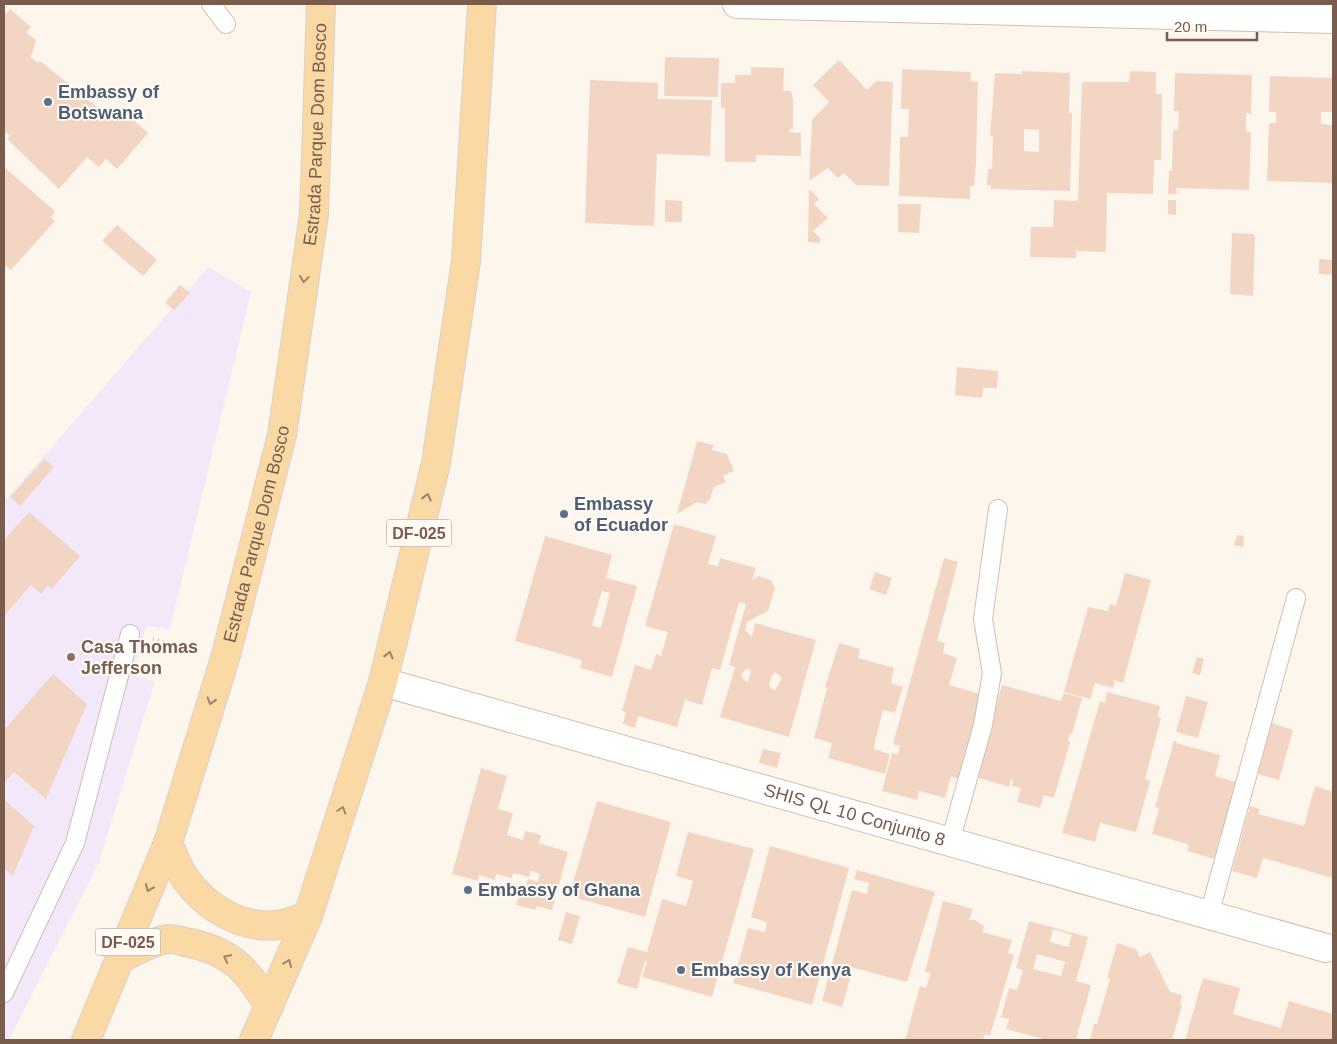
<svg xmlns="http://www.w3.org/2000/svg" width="1337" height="1044" font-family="Arial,sans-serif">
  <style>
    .education { fill: #f3e8fa }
    .building { fill: #f3d5c3; fill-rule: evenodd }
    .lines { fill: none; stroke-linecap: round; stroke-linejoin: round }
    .service-casing { stroke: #d1beb0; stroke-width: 20 }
    .minor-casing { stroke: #d1beb0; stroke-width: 30 }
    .primary-casing { stroke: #dad1cd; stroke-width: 30 }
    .path { stroke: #d9b8a5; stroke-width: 3; stroke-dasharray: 1 4; stroke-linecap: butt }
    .service { stroke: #fff; stroke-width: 18 }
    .minor { stroke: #fff; stroke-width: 28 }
    .primary { stroke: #fbd9a5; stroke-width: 28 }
    .oneway { stroke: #a18267 }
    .service-dot { fill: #5c6f8a; stroke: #fffaf3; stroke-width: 2 }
    .education-dot { fill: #8d6e63; stroke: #fffaf3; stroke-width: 2 }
    .labels { text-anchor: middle; stroke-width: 4; stroke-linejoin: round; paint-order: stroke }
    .shield { fill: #fffaf3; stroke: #a28b7f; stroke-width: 1 }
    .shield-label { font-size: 16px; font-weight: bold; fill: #7a5c4d }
    .service-label { font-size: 18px; font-weight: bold; fill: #4e5e75; stroke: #fffaf3; text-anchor: start }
    .street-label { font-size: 18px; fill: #7a5c4d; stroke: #fffaf3 }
    .education-label { font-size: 18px; font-weight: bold; fill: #785e54; stroke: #fffaf3; text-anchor: start }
  </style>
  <rect width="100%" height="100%" fill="#fdf6ec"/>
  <!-- education -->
  <path class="education" d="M208,267l43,25 -81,337 -24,-3 -13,50 22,5 -56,181 -90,178h-5v-538z"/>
  <!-- building -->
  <path class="building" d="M10,9l21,18 -5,5 10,8 -5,17 7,6 2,-2 67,54 3,1 9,-9 29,26 -31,36 -11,-10 -7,8 -12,-10 -28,32 -52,-50 3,-3 -6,-5v-116z
    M665,57l54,1 -1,39 -54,-1z
    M839,60l28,30 9,-9 17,1 -4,104 -33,-1 -12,-12 -6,5 -10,-10 -19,13 3,-61 17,-18 -16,-17z
    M751,67l33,1 -1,23h8l2,9v29h-3l-1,3 12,1v23l-45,-1v7h-31v-54h-4v-25h14v-8h16z
    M902,69l69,3 -1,9 8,1 -2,81 -2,23h-4v13l-71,-3 1,-59h8l1,-28h-8z
    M1022,71l48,2 -1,40h3l-2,78 -79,-2v-4l-4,1 1,-17h4l1,-33h-3l5,-63 27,1zM1024,129l15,1v22l-15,-1z
    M1130,71l26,1v22h6l-1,66h-7l-1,34 -46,-1 -1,59 -29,-1v-8l-1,15 -46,-1 1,-30h22l1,-27 24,1 4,-119h47z
    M1175,73l77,2 -1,39 -5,-1v19h5l-2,58 -73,-2 1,6h-9l1,-24 3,1 1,-41h5l1,-19h-5z
    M1270,76l63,2v34h-12v12l12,1v58l-66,-2 2,-58h7v-11h-7z
    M590,80l68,3v16l54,1 -2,56 -53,-2 -3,72 -69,-3z
    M4,167l51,44 -4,6 4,4 -44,49 -4,-4 -3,2z
    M809,189l10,10 -5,5 14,14 -15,13 7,7v5l-12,-1z
    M665,200l17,1v21h-17z
    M1168,200h8v15l-8,-1z
    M898,204h23l-2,29 -21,-1z
    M117,225l40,35 -14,16 -41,-35z
    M1232,233l22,1 1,4 -2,58 -23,-2z
    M1319,259l14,1v15l-14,-1z
    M180,285l10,8 -16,17 -9,-7z
    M957,367l41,4 -1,17h-14l-1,10 -27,-3z
    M697,441l17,4 -2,5 15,4 7,17 -11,5 3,6 -12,5 -4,12 -5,5 -8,-2 -20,12z
    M44,459l10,8 -34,39 -10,-9z
    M29,512l51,44 -28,33 -4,-4 -7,9 -10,-9 -27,31v-76z
    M674,524l42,12 -8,28 10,2 2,-8 36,10 -4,12 7,-4 12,4 4,8 -7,23 -21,11 -2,8 7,7 3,-14 61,17 -27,97 -69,-20 15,-50 -6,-2 17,-61 -7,-2 -19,68 -8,-2 -10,37 -17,-5 -8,27 -39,-11 -3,12 -12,-4 3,-12 -4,-1 13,-46 16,5 5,-16 5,2 7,-24 -23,-6zM746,669l5,1 -3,12 -4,-2 -3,-5zM775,672l7,6 -7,12 -4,-1 -2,-5 3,-9z
    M1237,535l7,1 -1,11 -9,-2z
    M545,536l67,19 -6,23 31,8 -25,91 -32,-9 2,-8 -67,-19zM602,591l8,2 -9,35 -9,-3z
    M944,558l14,4 -21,79 8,2 -2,10 14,5 -8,27 38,11 -20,76 -7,-2 -2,9 -7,-2 -6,21 -26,-7 -2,9 -35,-9 10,-38 6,1 2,-8 -7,-2z
    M875,572l17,6 -6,17 -17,-6z
    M1125,573l26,7 -28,103 -8,-3 -2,8 -18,-5 -5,16 -26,-7 24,-85 20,4 2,-7 6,2z
    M839,643l21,6 -2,9 36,10 -3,15 12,4 -8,26 -12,-3 -8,32 -1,7 16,5 -5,20 -57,-16 4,-15 -18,-5 13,-50 -2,-1z
    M1197,657l7,2 -4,16 -8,-2z
    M53,674l34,30 -41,95 -32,-27 -10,11v-53z
    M1002,685l59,16 3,-8 18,5 -10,36 -2,-1 -2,8 2,1 -16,56 -10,-3 -4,13 -23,-6 4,-14 -9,-2 1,-6 -2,-1 -2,8 -33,-10z
    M1107,692l53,14 -2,11 3,1 -16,61 5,2 -14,51 -36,-9 -5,19 -33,-9 38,-132 5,2z
    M1186,696l22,6 -10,36 -22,-6z
    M1272,723l21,7 -14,50 -21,-6z
    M1174,741h3l-1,2 44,12 -5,21 28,8 -13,51 -9,-2 -7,26 -27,-8 2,-6 -8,-3 -29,-8 7,-26 -4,-1z
    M763,749l18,4 -4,15 -18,-5z
    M481,768l26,8 -9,33 15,4 -6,22 16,5 2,-9 16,4 -2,8 29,9 -16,58 -15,-4 -2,4 -19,-5 4,-12 4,1 4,-15 10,3 2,-8 -9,-3 -2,6 -16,-4 -1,5 -16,-4 -1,6 -16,-5 -1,6 -26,-7z
    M1315,786l18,6v86l-70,-20 -6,20 -25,-7 18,-65 10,3 -2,5 46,12z
    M4,799l30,27 -21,50 -9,-8z
    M597,801l74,21 -26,95 -76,-21z
    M688,832l66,17 -42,148 -70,-20 5,-15 -2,-1 -8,28 -20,-6 11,-36 19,5 15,-53 24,7 7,-25 -17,-5z
    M770,846l79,22 -37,137 -79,-22 15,-55 17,4 2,-10 -16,-5z
    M857,870l78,22 -28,90 -64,-17 -1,4 10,3 -10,35 -20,-6 30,-111 15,4 2,-11 -15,-4z
    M943,901l30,8 -4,11h6l9,6 -2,6 30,8 -4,13 6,2 -24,81 -5,-2 -2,6h-78l15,-54 6,2 5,-15 -6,-1z
    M566,912l14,4 -8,28 -14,-4z
    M1029,921l59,16 -12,44 15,4 -15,55h-29l-41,-11 3,-10 -8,-2 8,-29 8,2 6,-20 -7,-2zM1053,929l19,6 -4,12 -18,-5zM1037,954l28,8 -4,14 -28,-7z
    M1117,943l19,6 4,8 10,-5 20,40 12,3 -2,10h2l-10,35h-82l4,-16h3l13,-45 -3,-1z
    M1203,978l37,10 -7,26 48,14 8,-27 44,13v26h-148z"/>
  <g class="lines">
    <defs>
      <path id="service" d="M211,4l15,20
        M950,842l33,-117 9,-52 -9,-54 15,-110
        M1209,915l87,-317
        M4,993l71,-150 55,-209"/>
      <g id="minor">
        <path d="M737,4l596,15"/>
        <path id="s1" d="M383,682l943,266"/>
      </g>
      <g id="primary">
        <path d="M168,843c5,11 10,25 17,35 20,29 56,51 93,47 10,-2 20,-6 30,-9"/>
        <path d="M121,958c15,-7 30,-16 46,-19 7,-1 16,3 23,4 42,9 59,28 79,64"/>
        <path id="s2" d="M86,1040l82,-197 58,-188 56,-220 32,-221 7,-210"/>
        <path d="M254,1040l54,-124 75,-234 53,-219 30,-202 16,-257"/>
      </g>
    </defs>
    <!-- service casing -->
    <use href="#service" class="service-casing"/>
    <!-- minor casing -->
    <use href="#minor" class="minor-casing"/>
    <!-- primary casing -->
    <use href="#primary" class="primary-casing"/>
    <!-- path -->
    <path class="path" d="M153,639l45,10"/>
    <!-- service -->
    <use href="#service" class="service"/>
    <!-- minor -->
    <use href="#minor" class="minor"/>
    <!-- primary -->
    <use href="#primary" class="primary"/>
  </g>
  <!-- one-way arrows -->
  <defs><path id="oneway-chevron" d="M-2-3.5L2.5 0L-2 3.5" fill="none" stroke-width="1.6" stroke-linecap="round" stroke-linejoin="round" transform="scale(1.25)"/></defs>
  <g class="oneway">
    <use href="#oneway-chevron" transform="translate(304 279) rotate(98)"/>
    <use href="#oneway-chevron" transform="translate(427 497) rotate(-76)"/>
    <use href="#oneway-chevron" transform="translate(389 655) rotate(-76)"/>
    <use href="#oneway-chevron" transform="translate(211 701) rotate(107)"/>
    <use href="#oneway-chevron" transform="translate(342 810) rotate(-72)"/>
    <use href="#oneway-chevron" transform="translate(149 888) rotate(112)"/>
    <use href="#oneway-chevron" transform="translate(227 958) rotate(-153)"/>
    <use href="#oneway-chevron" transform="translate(288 963) rotate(-67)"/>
  </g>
  <!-- markers -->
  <g class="service-dot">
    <circle cx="48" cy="102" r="5"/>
    <circle cx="564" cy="514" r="5"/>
    <circle cx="468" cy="890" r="5"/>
    <circle cx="681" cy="970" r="5"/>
  </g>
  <circle class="education-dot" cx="71" cy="657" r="5"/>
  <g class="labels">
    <!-- shield labels -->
    <g class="shield">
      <rect x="386.5" y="519.5" width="65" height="27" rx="4"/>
      <rect x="95.5" y="928.5" width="65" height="27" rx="4"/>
    </g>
    <g class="shield-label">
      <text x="419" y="539">DF-025</text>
      <text x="128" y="948">DF-025</text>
    </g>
    <!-- service labels -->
    <g class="service-label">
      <text x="58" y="98">Embassy of<tspan x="58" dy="21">Botswana</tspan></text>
      <text x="574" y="510">Embassy<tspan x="574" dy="21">of Ecuador</tspan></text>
      <text x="478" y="896">Embassy of Ghana</text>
      <text x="691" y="976">Embassy of Kenya</text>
    </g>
    <!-- street labels -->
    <g class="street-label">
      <text dy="6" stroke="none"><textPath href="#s2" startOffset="940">Estrada Parque Dom Bosco</textPath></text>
      <text dy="6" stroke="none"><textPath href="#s2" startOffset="535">Estrada Parque Dom Bosco</textPath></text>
      <text dy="6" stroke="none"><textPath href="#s1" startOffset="490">SHIS QL 10 Conjunto 8</textPath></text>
    </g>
    <!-- education labels -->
    <g class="education-label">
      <text x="81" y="653">Casa Thomas<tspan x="81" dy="21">Jefferson</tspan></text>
    </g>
  </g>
  <!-- border -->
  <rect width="1337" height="1044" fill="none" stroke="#7a5c4d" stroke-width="10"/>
  <!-- scale -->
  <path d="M1167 32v8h90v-8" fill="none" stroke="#7a5c4d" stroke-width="2.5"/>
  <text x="1174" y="32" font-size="15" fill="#7a5c4d" stroke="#fffaf3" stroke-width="4" paint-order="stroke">20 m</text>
</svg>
